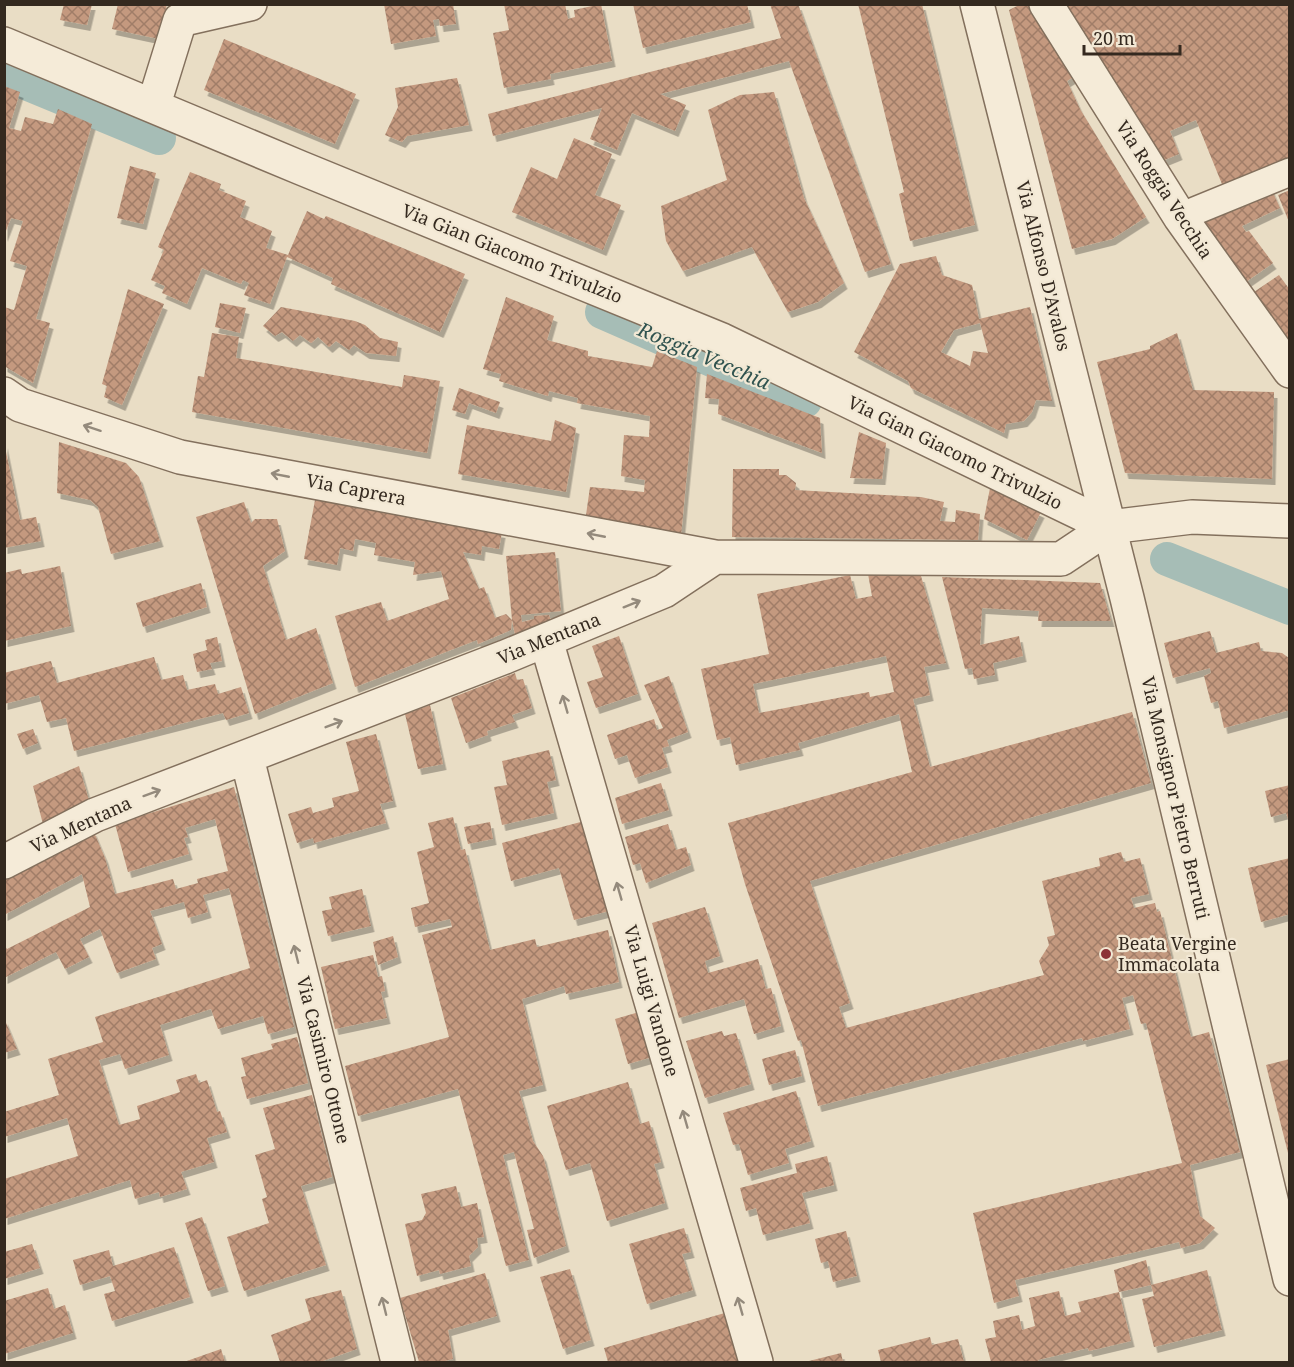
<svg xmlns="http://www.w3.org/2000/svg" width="1294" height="1367" font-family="'Noto Serif',serif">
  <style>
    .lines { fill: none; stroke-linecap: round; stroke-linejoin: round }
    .canal { stroke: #a6bdb6; stroke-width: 34 }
    .building { fill: url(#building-cross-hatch); fill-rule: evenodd; filter: url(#shadow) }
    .pedestrian-casing { stroke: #83705d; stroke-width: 30 }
    .minor-casing { stroke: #83705d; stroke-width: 36 }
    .pedestrian { stroke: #f5ebd8; stroke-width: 27 }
    .minor { stroke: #f5ebd8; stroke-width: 33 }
    .oneway { stroke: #948a7c }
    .poi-dot { fill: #8c3337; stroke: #f2e8d4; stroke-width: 2 }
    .labels { text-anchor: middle; stroke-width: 4.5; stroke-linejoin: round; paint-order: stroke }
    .street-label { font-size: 18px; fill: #34291f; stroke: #f2e8d4 }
    .poi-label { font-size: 18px; fill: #34291f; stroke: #f2e8d4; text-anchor: start }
    .water-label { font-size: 20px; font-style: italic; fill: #30534f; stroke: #f2e8d4 }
  </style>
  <defs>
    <pattern id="building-cross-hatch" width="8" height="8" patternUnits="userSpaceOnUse" patternTransform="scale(1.5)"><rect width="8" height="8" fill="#c4997f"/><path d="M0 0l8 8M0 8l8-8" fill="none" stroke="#a07d67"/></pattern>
    <filter id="shadow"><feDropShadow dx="3.5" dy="6" stdDeviation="0" flood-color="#0004"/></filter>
  </defs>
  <rect width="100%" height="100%" fill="#e9ddc5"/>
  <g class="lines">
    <!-- canal -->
    <path class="canal" d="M4,74l155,64
      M602,312l203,89
      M1167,559l123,49"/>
  </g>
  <!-- building -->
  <path class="building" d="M64,4h28l-5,21 -27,-5z
    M118,4h49l-8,35 -47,-10z
    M384,4h69l3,20 -16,2 -1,-7 -6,1 3,16 -45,8z
    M504,4h61l3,15 7,-2 -1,-7 27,-6 11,57 -62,13 1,5 -47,9 -11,-55 16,-3z
    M633,4h114l4,18 -108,26z
    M770,4h28l93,260 -26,8 -76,-211 -129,33 26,11 -11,26 -43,-18 -15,37 -27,-11 12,-31 -109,28 -5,-22 293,-76z
    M858,4h64l53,221 -65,16 -11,-47 5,-2z
    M1021,4h17l42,69 -13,8 13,28 66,108 -34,22 -40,10 -63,-239z
    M1058,4h232v162l-64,28 -30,-74 -26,11 9,23 -22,9z
    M224,39l132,55 -21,50 -131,-54z
    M457,78l12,47 -62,11 -5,6 -17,-7 13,-28 -3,-19z
    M4,86l16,6 -11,36 12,3 4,-14 28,7 5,-15 34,15 -56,195 14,4 -17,60 -29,-17v-59l10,3 13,-44 -17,-5 13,-40 -12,-3 -7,18z
    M774,92l30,106 40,85 -26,19 -30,10 -36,-65 -69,24 -17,-30 -5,-35 66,-26 -19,-70 32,-15z
    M574,138l38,16 -17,41 26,10 -18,45 -91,-38 19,-45 26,12z
    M130,166l26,7 -13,51 -26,-6z
    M190,172l31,12 -2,6 27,11 -6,16 32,14 -6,17 22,7 19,-44 17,8 2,-3 139,58 -25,58 -109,-48 2,-6 -46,-21 -17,47 -26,-9 5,-12 -6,-3 -2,4 -39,-16 -15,36 -25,-11 3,-7 -14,-6 13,-30 -6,-3z
    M1270,186l10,22 -38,18 4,6 3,-1 24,32 -30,21 -49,-65z
    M1290,190v32h-1l-11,-27z
    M936,256l6,19 30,10 7,34 51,-12 22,94 -16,-1 -4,12 -8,9 -18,3 -2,9 -93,-45 -3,-7 -54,-29 46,-88zM980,323l8,30 -15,-2 -3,15 -29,-14 13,-22z
    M1279,275l11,15v55l-39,-51z
    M128,289l36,15 -42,101 -18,-8 3,-11 -5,-2z
    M506,297l48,19 -7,24 41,11v5l64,11 5,-16 40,16 -16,169 -96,-14 5,-35 54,5 1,-12 -24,-4 3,-41 25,2 1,-21 -73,-13 1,-5 -29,-7 -1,5 -49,-15 2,-7 -18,-5z
    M220,303l26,5 -6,25 -25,-6z
    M281,307l74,14 10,4 15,13 18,4 -2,14 -30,-3 -12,-8 -5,5 -13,-9 -7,6 -11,-10 -7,6 -11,-8 -7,6 -11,-9 -7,4 -12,-10z
    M212,333l27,4 -3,21 166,29 2,-12 36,6 -13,72 -235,-41 6,-36 6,1z
    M1177,333l16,57 81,2 -2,87 -147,-6 -28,-111 53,-13v-3z
    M707,374l113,44 2,35 -104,-39 1,-15 -14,-1z
    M459,388l41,14 -4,11 -27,-10 -4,11 -13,-4z
    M555,420l21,8 -10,64 -108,-18 9,-49 84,16z
    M859,432l27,11 -4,36 -32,-1z
    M4,442l16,78 16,-3 5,24 -37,7z
    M59,442l67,21 13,14 21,64 -49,13 -13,-47 -8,-7 -33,-7z
    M733,469h46v6h7l10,8 -1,7 126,7 23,5 -4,19 15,1 1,-12 24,4 -2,26 -246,-3z
    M990,488l51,24 -14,28 -43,-21z
    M315,500l187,32 -3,17 -17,-3 -1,9 -18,-3 16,37 5,-2 11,31 11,-4 6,6 -6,-64 49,-4 6,59 -40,4 1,7 12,-3v-3l15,-1 2,6 -36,14 -3,-15 -1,10 -33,14 -1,-4 -122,47 -20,-71 46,-14 6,19 62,-22 -8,-28 -28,4 2,-13 -41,-7 2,-12 -21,-4 -2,12 -13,-3 -3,17 -33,-6z
    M244,502l7,21 4,-4h22l8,32 -22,15 23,74 30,-12 17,55 -78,31 -59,-197z
    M60,566l11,60 -67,15v-68l17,-4 1,5z
    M868,574l53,2 25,87 -22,4 6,28 -17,4 17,68 202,-55 19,71 -341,98 40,122 -11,4 7,21 198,-53 -5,-14 10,-16 -2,-8 8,-2 -13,-54 58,-15 -1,-8 22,-6 3,10 16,-4 9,36 -18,4 3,10 21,-5 2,9 3,-1 31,126 18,-5 31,120 -50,13 10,51 15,12 -15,15 -19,5 -2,-6 -164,38 4,16 -25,7 -21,-90 209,-50 -36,-140 -5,1 -8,-29 -11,3 8,31 -47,12 -1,-3 -264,68 -17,-66 -3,1 -53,-157 -17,-61 184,-51 -13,-58 -101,29 2,7 -64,15 -6,-28 -13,3 -16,-71 68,-15 -12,-60 93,-19 6,24 16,-3zM886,656l8,36 -24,5 -1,-5 -110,21 -6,-29z
    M942,577l158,6 11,38h-73l1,-10 -57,-3 -2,37 39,-9 4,20 -30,7 2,12 -21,4 -2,-11 -7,1z
    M201,583l6,24 -64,20 -7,-24z
    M1210,631l6,22 43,-11 2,9 21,2 7,5 1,52 -66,18 -6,-27 -7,2 -7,-27 7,-3 -1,-5 -37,10 -9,-35z
    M619,636l19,58 -42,14 -9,-26 16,-5 -11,-31z
    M217,637l5,24 -12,2 2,6 -15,3 -4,-18 14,-4 -2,-10z
    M154,657l7,23 22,-5 4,15 28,-6 3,10 23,-7 8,26 -23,7 -3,-7 -149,38 -8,-33 -19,4 -8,-27 -35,9v-31l47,-12 6,22z
    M515,673l2,7 6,-1 9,29 -20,7 3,7 -28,9 1,4 -22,8 -15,-45z
    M669,676l19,56 -21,8 2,6 -7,2 6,19 -33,11 -8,-23 -12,4 -8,-24 47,-16 3,11 6,-2 -19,-43z
    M430,705l13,59 -25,5 -13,-55z
    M33,729l5,14 -15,6 -6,-15z
    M376,734l17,67 -13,3 6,19 -72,20 -1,-5 -16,5 -9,-29 23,-7 2,6 21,-6 -2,-9 27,-7 -13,-49z
    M549,750l7,30 -9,2 7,31 -52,12 -8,-38 13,-2 -5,-24z
    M79,766l11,38 -46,24 -11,-42z
    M661,783l8,27 -47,14 -7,-26z
    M1290,785v37h-1l-3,-9 -15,4 -6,-26z
    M234,787l60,240 -26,7 -5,-18 -45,13 -7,-20 -51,16 9,30 -44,14 -5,-15 -21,6 20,65 21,-6 -3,-13 43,-14 -4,-12 20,-6 3,9 8,-3 10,32 3,-1 7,21 -20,6 7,24 -33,10 6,17 -27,8 -1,-5 -24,7 -5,-19 -126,39v-40l74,-23 -11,-38 -63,19v-25l55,-17 -11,-36 55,-17 -8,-25 155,-49 -21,-80 -26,7 5,17 -20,6 -4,-16 -34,9 12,33 -10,4 4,11 -39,14 -17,-44 -20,10 9,18 -24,12 -9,-17 -52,26v-33l3,4 83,-42 -8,-33 -78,41v-38l89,-47 12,28 10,36 58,-15 3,10 22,-6 -1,-4 31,-8 -13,-52 -30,9 3,9 -4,1 5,16 -61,18 -13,-48z
    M453,817l8,33 4,-1 25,101 45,-11 2,8 71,-17 11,52 -53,12 -2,-8 -42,13 21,86 -24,6 14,50 10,15 23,90 -32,12 -7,-28 7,-1 -20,-77 -11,3 26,105 -23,6 -48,-177 -100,27 -13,-50 104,-29 -27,-102 30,-8 -2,-8 -35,8 -4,-19 18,-5 -12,-51 17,-5 -6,-24z
    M588,820l25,90 -39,10 -15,-52 -48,13 -9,-38z
    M490,822l3,17 -25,5 -4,-17z
    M668,824l8,26 10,-3 5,18 -45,18 -6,-20 -7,2 -8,-28z
    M1290,858v56l-29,8 -13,-54z
    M362,889l9,37 -43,10 -6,-25 10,-2 -3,-12z
    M705,907l15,49 -15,5 3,12 50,-14 8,30 5,-1 10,38 -27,8 -10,-35 -65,19 -27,-95z
    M393,936l5,21 -20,8 -5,-23z
    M373,955l5,22 4,-1 3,15 -4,1 6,26 -52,11 -14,-62z
    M646,1010l13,45 -31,9 -13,-45z
    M4,1018l13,31 -13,4z
    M722,1031l2,5 12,-3 15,51 -46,14 -19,-57z
    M297,1037l11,46 -61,16 -6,-22 5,-1 -5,-18 32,-9 -2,-5z
    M795,1050l7,26 -33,9 -7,-26z
    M1290,1059v98h-1l-23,-92z
    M628,1082l12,42 9,-3 12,41 -7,2 11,39 -58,18 -17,-58 -24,7 -19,-64z
    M796,1091l15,50 -26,8 4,14 -41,12 -9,-31 -6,1 -10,-32z
    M312,1095l20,82 -31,9 25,79 -82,26 -17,-54 42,-14 -7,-24 5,-2 -12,-42 20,-6 -12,-41z
    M827,1156l7,29 -32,8 8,30 -47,12 -7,-27 -10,3 -6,-23 57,-15 -2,-9z
    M456,1186l5,21 16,-4 7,34 -7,1 1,9 -9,9 2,10 -31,8 -1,-4 -22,6 -12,-52 17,-4 4,-7 -5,-19z
    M202,1217l23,69 -17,5 -23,-68z
    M684,1228l7,24 -9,2 11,36 -46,14 -18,-60z
    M846,1231l11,45 -24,6 -5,-21 -7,2 -6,-24z
    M32,1244l8,24 -36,11v-27z
    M174,1247l16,50 -78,24 -8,-27 11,-3 -5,-15 -30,9 -7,-25 36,-10 4,16z
    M1146,1260l5,25 56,-15 15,60 -68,17 -12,-48 12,-3 -3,-11 -32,7 -5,-22z
    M570,1269l21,71 -28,9 -23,-72z
    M485,1273l12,43 -49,14 5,29 -12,3h-22l-19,-64z
    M48,1288l6,21 11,-4 8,28 -69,21v-53z
    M341,1290l16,59 -37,13h-40l-9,-27 40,-15 -6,-21z
    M1059,1291l6,25 16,-4 -3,-10 41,-10 12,49 -42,10 -1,-3 -50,12 1,2h-48l-6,-23 11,-2 -3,-16 26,-6 3,15 13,-4 -6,-28z
    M735,1310l8,52h-135l-4,-14z
    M930,1337l2,8 26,-6 6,23h-83l-3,-12z
    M221,1349l4,13h-41z
    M841,1353l2,9h-38z"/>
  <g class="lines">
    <defs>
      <path id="pedestrian" d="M1180,217l110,-45"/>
      <path id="minor" d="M977,4l150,594 163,681
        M1046,4l134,213 110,154
        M4,44l297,124 421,172 387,187 83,-10 98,4
        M154,104l26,-84 70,-16
        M4,394l16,11 160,52 535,100 346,2 48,-32
        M546,640l210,722
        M247,758l151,604
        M4,862l91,-47 410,-158 159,-66 51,-34"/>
    </defs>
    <!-- pedestrian casing -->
    <use href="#pedestrian" class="pedestrian-casing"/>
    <!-- minor casing -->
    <use href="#minor" class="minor-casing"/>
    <!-- pedestrian -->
    <use href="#pedestrian" class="pedestrian"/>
    <!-- minor -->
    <use href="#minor" class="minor"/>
  </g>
  <!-- one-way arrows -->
  <defs><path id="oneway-shaft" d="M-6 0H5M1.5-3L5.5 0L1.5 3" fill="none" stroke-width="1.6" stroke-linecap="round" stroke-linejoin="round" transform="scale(1.5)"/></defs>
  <g class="oneway">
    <use href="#oneway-shaft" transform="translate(92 428) rotate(-162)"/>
    <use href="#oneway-shaft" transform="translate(280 475) rotate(-169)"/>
    <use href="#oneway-shaft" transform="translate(596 535) rotate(-169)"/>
    <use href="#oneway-shaft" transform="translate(632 604) rotate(-22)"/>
    <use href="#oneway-shaft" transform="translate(565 704) rotate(-106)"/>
    <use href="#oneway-shaft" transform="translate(334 724) rotate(-21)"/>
    <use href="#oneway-shaft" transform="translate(152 793) rotate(-20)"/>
    <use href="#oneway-shaft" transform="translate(619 891) rotate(-106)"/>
    <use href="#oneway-shaft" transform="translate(296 954) rotate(-104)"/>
    <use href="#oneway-shaft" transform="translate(685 1119) rotate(-106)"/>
    <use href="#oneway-shaft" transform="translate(384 1306) rotate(-104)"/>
    <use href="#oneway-shaft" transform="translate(740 1306) rotate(-106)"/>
  </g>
  <!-- markers -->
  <circle class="poi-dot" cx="1106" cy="954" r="6"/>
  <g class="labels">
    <!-- street labels -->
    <g class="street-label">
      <text transform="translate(1164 190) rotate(57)" y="6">Via Roggia Vecchia</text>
      <text transform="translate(512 254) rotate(22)" y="6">Via Gian Giacomo Trivulzio</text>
      <text transform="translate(1043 266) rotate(76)" y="6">Via Alfonso D'Avalos</text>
      <text transform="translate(955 453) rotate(26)" y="6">Via Gian Giacomo Trivulzio</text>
      <text transform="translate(356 490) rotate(11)" y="6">Via Caprera</text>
      <text transform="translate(549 639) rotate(-22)" y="6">Via Mentana</text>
      <text transform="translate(1175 798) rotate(77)" y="6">Via Monsignor Pietro Berruti</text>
      <text transform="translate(81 825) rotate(-25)" y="6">Via Mentana</text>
      <text transform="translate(651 1001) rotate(74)" y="6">Via Luigi Vandone</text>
      <text transform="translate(323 1060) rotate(76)" y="6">Via Casimiro Ottone</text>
    </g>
    <!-- poi labels -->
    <g class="poi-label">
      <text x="1118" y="950">Beata Vergine<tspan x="1118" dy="21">Immacolata</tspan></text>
    </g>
    <!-- water labels -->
    <g class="water-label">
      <text transform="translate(704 356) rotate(23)" y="7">Roggia Vecchia</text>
    </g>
  </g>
  <!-- border -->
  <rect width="1294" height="1367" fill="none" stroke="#34291f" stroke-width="12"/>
  <!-- scale -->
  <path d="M1084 45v9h96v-9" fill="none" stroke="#34291f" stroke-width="3"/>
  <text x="1093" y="45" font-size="18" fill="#34291f" stroke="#f2e8d4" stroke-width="4.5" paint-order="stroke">20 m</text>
</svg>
